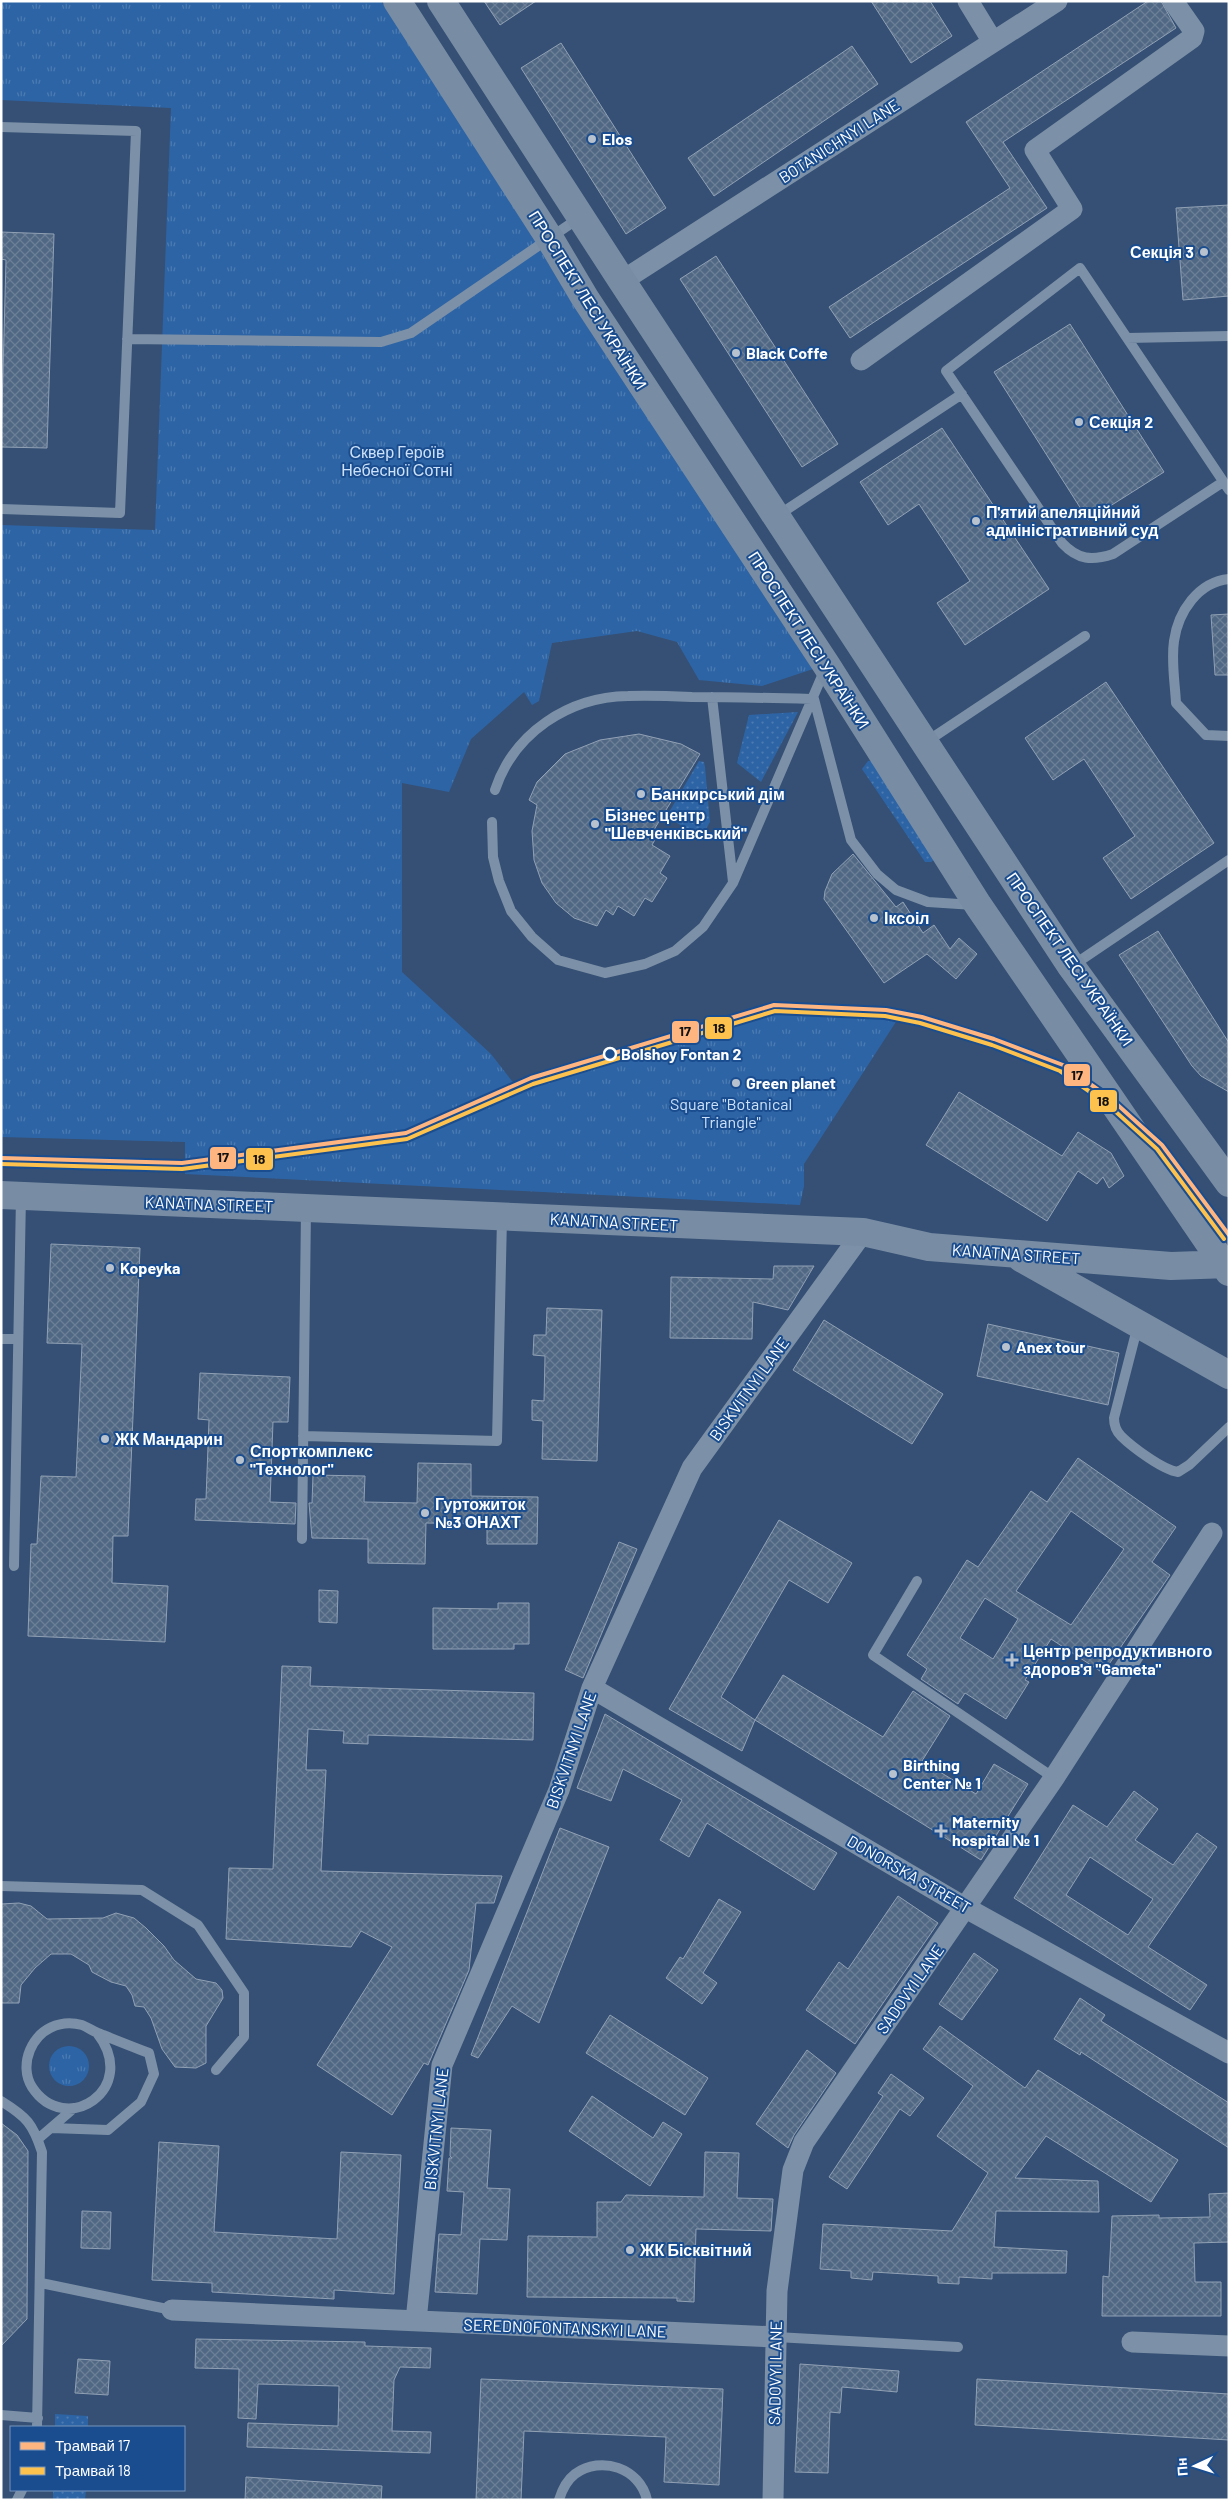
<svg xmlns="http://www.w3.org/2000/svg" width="1230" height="2501" font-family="Barlow,sans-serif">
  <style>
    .grass { fill: url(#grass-dots) }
    .park { fill: url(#park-tufts) }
    .building { fill: url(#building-cross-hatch); stroke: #91a1b5; fill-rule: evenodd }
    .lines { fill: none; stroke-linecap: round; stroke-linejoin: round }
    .service { stroke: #7c90a7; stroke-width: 10 }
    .minor { stroke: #7c90a7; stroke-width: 21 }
    .secondary { stroke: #788ca4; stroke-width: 28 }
    .tram-1-casing { stroke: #1a4d8f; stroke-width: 8 }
    .tram-2-casing { stroke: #1a4d8f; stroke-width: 8 }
    .tram-1 { stroke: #ffb580; stroke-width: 4 }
    .tram-2 { stroke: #fcc24d; stroke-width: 4 }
    .poi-dot { fill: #b8c2ce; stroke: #1a4d8f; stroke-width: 2 }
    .stop-dot { fill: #1a4d8f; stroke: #fff; stroke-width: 2.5 }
    .labels { text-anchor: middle; stroke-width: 4; stroke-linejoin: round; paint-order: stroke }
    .poi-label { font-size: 16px; font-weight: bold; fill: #fff; stroke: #1a4d8f; text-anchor: start }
    .street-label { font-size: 16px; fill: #fff; stroke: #1a4d8f }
    .park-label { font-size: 16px; fill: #cde2fa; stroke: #1a4d8f }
    .stop-label { font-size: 16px; font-weight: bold; fill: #fff; stroke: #1a4d8f; text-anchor: start }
    .line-badge { stroke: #1a4d8f; stroke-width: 2 }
    .pale-badge-label { font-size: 14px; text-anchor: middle; font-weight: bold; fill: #111 }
  </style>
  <defs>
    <pattern id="grass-dots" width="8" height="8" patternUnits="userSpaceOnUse" patternTransform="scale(1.25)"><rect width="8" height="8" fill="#2d64a5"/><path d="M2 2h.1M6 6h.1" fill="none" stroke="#4c7bb2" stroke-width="1.8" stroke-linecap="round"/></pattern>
    <pattern id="park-tufts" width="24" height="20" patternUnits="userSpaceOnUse" patternTransform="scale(1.25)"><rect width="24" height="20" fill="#2d64a5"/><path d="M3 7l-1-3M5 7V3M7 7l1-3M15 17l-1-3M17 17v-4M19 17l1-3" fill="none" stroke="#4c7bb2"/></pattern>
    <pattern id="building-cross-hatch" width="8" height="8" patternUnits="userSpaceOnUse" patternTransform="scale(1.25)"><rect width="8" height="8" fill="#516884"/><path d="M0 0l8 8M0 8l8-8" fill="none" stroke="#6b7f96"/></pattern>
  </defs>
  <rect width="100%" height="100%" fill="#355074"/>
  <!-- grass -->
  <path class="grass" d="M798,712l-37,70 -24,-19 12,-48z
    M873,760l62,99 -4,3h-6l-63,-93 6,-8z
    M699,761l5,1 1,5 5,55 -6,10 -13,-1 -21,-12 -2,-5z
    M55,2414l33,2v11h-33z
    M53,2490h33l-1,10h-32z"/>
  <!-- park -->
  <path class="park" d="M1,1h380l435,667 -54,18 -63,-6 -22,-38 -40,-11 -85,12 -13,58 -7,4 -8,-13 -53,47 -22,53 -47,-9v189l89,82 24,31 15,-6 244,-71 127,6 -97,150v22l-4,19 -615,-31v-32l-184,-5v-612l154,5 16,-422 -170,-8z
    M49 2066a20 20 0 1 1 40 0a20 20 0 1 1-40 0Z"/>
  <!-- building -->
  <path class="building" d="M484,1h52l-36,24z
    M871,1h59l22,35 -41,27z
    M1148,1h13l15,27 -173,114 44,66 -197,130 -21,-31 181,-119 -44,-66z
    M561,43l105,165 -40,26 -105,-166z
    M852,46l26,38 -164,112 -26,-38z
    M1229,205v91l-46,4 -7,-92z
    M1,232l53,2 -7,214 -46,-1 5,-187 -5,-1z
    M716,256l122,188 -36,23 -122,-188z
    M1070,324l94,148 -76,48 -94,-148z
    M942,428l107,161 -84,56 -28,-42 33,-22 -51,-77 -31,21 -28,-43z
    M1229,614v61h-14l-4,-60z
    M1106,682l108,161 -83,56 -28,-41 32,-22 -51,-77 -31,21 -28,-42z
    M639,734l42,10 19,10 -48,79 5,3 -5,9 18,11 -10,17 7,5 -15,24 -7,-4 -11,18 -16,-10 -5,9 -7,-5 -9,16 -23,-8 -18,-15 -14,-20 -8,-23 -2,-29 5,-26 -8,-5 8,-18 28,-28 35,-14z
    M853,854l43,53 7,-5 20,31 11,-8 16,24 9,-11 18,16 -21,25 -29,-25 -43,29 -60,-84 1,-8 7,-17z
    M1158,931l71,112v49l-28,-16 -9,-10 -73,-111z
    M959,1092l103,64 16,-24 33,21 13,23 -15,12 -6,-11 -6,7 -19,-13 -31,50 -121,-76z
    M51,1244l89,4 -12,288h-15l-1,47 56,3 -3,56 -137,-6 3,-92h6l4,-68 35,1 6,-133 -35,-1z
    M774,1266h40l-26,44 -35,-8 -1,37 -82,-1 1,-61 102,2z
    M547,1308l55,2 -5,151 -55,-2 1,-38 -11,-1v-20l12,1 1,-45 -12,-1 1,-20h12z
    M824,1320l119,74 -31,50 -119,-74z
    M988,1324l131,29 -11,52 -131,-29z
    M200,1373l90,4 -2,45h-15l-3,80 26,1 -1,21 -100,-4 1,-21h10l3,-79 -11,-1z
    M1078,1458l98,69 -24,35 18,13 -67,98 -52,-34 -26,41 4,2 -23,37 -41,-26 -7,11 -37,-25 6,-10 -20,-14 60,-95 11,7 53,-76 16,11zM1071,1511l53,38 -53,76 -55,-34zM985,1598l33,21 -25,40 -33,-21z
    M418,1463l53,1v32l67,1 -1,47h-50v-20l-61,-1 -1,41 -57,-1v-24l-56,-1 -3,-35h3l1,-28 52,1 -1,26 53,1z
    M779,1520l73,43 -24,40 -39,-23 -68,117 34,23 -13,31 -73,-42z
    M619,1542l18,7 -54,129 -18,-8z
    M319,1590l19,1 -1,32 -18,-1z
    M498,1603h31v41h-15v5h-81v-41l65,1z
    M282,1666l29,1 -1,19 224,7 -1,47 -165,-5v9l-25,-1 1,-12 -36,-2 -2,41h20l-5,101 181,5 -8,27h-18l-7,67 -41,95 -4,-2 -32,52 -75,-50 75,-118 -31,-16 -10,16 -125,-8 3,-71 44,1z
    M783,1675l100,62 30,-46 37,25 -28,45 54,33 18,-30 34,20 -47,76 -226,-140z
    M605,1714l232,139 -23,37 -107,-67 -18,34 -29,-17 22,-40 -59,-31 -12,32 -34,-13z
    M1134,1791l24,18 -23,31 38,25 24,-32 20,14 -69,100 59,38 -17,25 -176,-112 59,-93 34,22zM1090,1857l63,42 -25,36 -62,-40z
    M560,1828l49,19 -70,176 -27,-17 -34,52 -7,-3z
    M898,1896l40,27 -83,121 -49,-34 33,-48 9,7z
    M719,1899l22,13 -38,61 14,10 -15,21 -36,-26 14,-21 3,2z
    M19,1903l12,3 16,13 56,-1 13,-5 18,5 12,10 18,18 10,14 22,19 20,4 6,7 1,8 -17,28v37l-10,5 -21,-1 -13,-18 -11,-31 -7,-11 -9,-1 -3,-11 -6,-9 -15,-4 -19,-10 -3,-7 -18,-11h-20l-16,14 -14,17 -2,18h-18v-99z
    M974,1953l24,17 -36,50 -23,-16z
    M1080,1998l25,17 -4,6 128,82v45l-148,-96 -1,3 -26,-16z
    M610,2015l98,63 -23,37 -99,-62z
    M940,2026l85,62 13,-18 140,90 -27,42 -105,-66 -31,42 83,3 1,31 -103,-1 -2,36 73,4 -1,22h-74v6l-33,-2v7l-21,-1v-7l-65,-4 -1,8 -21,-2v-7l-31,-2 3,-45 129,7 36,-58 -51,-37 36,-50 -50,-37z
    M807,2050l29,23 -42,62 -6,13 -32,-24z
    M891,2074l33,24 -14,18 -10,-7 -53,80 -18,-12 54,-81 -5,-3z
    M592,2096l61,42 10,-16 19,12 -32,52 -81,-55z
    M1,2123l16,12 11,16 -1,168 -26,27z
    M451,2128l40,2 -4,58 23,1 -3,51 -27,-1 -3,55 -42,-2 4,-58 22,1 3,-43 -17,-1 2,-33h3l-2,-2z
    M159,2142l60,4 -5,86 123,7 4,-87 60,3 -7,139 -60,-4v9l-122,-7v-9l-60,-3z
    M705,2152l34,1 -2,45 36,1 -2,32 -75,-2 -2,73 -17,-1v-3l-150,-1 1,-61 69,1v-35h24l5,-7 78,2z
    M1229,2193v49l-35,1 1,39h26v34h-119l1,-40 6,1 3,-61 47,-1v3l51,-1 -1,-23z
    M82,2211l29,1 -1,37 -29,-1z
    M196,2339l169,3v4l66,2 -1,20 -30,-1 -6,13 -2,51 39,1 -1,21 -183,-6 1,-24 90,3 1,-40 -81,-2 -2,35 -18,-1 1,-49 -44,-1z
    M78,2359l32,2 -2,34 -33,-2z
    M800,2364l99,7 -2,21 -55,-5 -2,26 -10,-1 -2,61 -33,-1z
    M481,2379l242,10 -4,96 -55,-3 2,-45 -142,-6 -3,69h-45z
    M977,2379l252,15v46l-254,-15z
    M246,2477l136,9 -1,14h-136z"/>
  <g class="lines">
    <!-- service -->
    <path class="service" d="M1,127l135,4 -16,382 -119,-4
      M1127,338l102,-2
      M127,339l254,3 30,-9 168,-115
      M1223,482l-110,72c-21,7 -35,6 -51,-11l-116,-172 134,-103 149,222
      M777,516l185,-122
      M1229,579c-31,3 -51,33 -55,62 -3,20 1,42 2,62l30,32 23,1
      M712,697l21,185
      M926,742l159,-106
      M495,790c19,-57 73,-93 133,-94 21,-1 43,0 64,1 41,0 81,1 122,2l37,141 26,34 19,16 32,12 46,3
      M492,822l1,35 6,24 12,30 21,26 26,23 47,13 40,-9 30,-13 28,-24 30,-44 92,-214
      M1072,966l157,-106
      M1138,1325l-24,93c0,7 2,13 7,18 11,11 42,34 57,36l11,-7 40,-38
      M1,1339h17
      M303,1436l194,5 5,-223
      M302,1539l4,-330
      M14,1566l7,-369
      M917,1581l-44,74 181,123
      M1,1886l141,4 56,35 46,68v44l-28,33
      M1,2101c26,16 32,23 41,51l-5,275
      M51,2128l57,2 33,-28 13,-28 -5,-21c-16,-6 -31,-12 -46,-18 -7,-2 -14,-7 -21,-10 -22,-6 -43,4 -52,25 -5,12 -5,26 2,37 33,51 109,2 65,-54
      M38,2139l36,-31
      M41,2283l131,27
      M776,2337l182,10
      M1,2415l37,3
      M17,2500l5,-10
      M559,2500c3,-10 8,-20 16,-26 26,-19 65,-6 72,26"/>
    <!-- minor -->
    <path class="minor" d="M968,1l25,41
      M622,281l435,-280
      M861,360l211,-151 -37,-59 157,-112 2,-7 -21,-30
      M592,1688l374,220 263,145
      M172,2310l604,27
      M416,2321l26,-256 117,-275 33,-102 100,-220 171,-236
      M1132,2342l97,4
      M773,2500l4,-209 16,-121 11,-28 250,-364 158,-245"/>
    <!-- secondary -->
    <path class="secondary" d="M397,1l153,238 35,59 242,368 151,239 251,367
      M441,1l181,280 449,685 158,217
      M1,1195l862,37 66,15 242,19 58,-2
      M1021,1258l208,117"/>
    <defs>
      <path id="tram-1" d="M1,1158l181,5 224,-30 125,-55 243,-73 112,5 36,7 72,22 69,26 47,33 52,47 67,90"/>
      <path id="tram-2" d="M1,1164l181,5 225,-30 126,-55 242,-73 110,5 35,7 72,22 68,26 46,32 51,46 67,90"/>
    </defs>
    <!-- tram-1 casing -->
    <use href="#tram-1" class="tram-1-casing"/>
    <!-- tram-2 casing -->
    <use href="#tram-2" class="tram-2-casing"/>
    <!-- tram-1 -->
    <use href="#tram-1" class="tram-1"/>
    <!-- tram-2 -->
    <use href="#tram-2" class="tram-2"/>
  </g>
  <!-- markers -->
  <g class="poi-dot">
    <circle cx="592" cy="139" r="5"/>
    <circle cx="1204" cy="252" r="5"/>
    <circle cx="736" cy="353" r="5"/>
    <circle cx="1079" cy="422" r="5"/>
    <circle cx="976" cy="521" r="5"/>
    <circle cx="641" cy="794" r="5"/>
    <circle cx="595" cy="824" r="5"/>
    <circle cx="874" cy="918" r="5"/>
    <circle cx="736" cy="1083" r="5"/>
    <circle cx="110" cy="1268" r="5"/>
    <circle cx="1006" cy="1347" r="5"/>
    <circle cx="105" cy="1439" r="5"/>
    <circle cx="240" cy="1460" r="5"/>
    <circle cx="425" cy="1513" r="5"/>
    <path d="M1009.5 1652.5h5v5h5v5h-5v5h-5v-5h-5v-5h5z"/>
    <circle cx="893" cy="1774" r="5"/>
    <path d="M938.5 1823.5h5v5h5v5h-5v5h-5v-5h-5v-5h5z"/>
    <circle cx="630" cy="2250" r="5"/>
  </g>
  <circle class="stop-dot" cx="610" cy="1054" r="6"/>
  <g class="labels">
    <!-- poi labels -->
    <g class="poi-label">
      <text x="602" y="145">Elos</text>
      <text x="1194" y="258" text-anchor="end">Секція 3</text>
      <text x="746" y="359">Black Coffe</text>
      <text x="1089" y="428">Секція 2</text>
      <text x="986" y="518">П'ятий апеляційний<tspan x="986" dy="18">адміністративний суд</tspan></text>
      <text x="651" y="800">Банкирський дім</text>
      <text x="605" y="821">Бізнес центр<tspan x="605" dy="18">"Шевченківський"</tspan></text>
      <text x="884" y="924">Іксоіл</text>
      <text x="746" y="1089">Green planet</text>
      <text x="120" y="1274">Kopeyka</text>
      <text x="1016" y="1353">Anex tour</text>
      <text x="115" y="1445">ЖК Мандарин</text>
      <text x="250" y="1457">Спорткомплекс<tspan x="250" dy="18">"Технолог"</tspan></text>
      <text x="435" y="1510">Гуртожиток<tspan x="435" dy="18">№3 ОНАХТ</tspan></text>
      <text x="1023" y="1657">Центр репродуктивного<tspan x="1023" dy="18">здоров'я "Gameta"</tspan></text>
      <text x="903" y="1771">Birthing<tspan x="903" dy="18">Center № 1</tspan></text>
      <text x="952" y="1828">Maternity<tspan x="952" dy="18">hospital № 1</tspan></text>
      <text x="640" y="2256">ЖК Бісквітний</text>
    </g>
    <!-- street labels -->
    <g class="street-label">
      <text transform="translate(839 141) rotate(-33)" y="6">BOTANICHNYI LANE</text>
      <text transform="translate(588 300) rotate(58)" y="6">ПРОСПЕКТ ЛЕСІ УКРАЇНКИ</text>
      <text transform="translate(809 640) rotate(57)" y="6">ПРОСПЕКТ ЛЕСІ УКРАЇНКИ</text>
      <text transform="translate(1070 959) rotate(55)" y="6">ПРОСПЕКТ ЛЕСІ УКРАЇНКИ</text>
      <text transform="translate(209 1204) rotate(2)" y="6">KANATNA STREET</text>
      <text transform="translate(614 1222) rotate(3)" y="6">KANATNA STREET</text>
      <text transform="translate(1016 1254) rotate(4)" y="6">KANATNA STREET</text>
      <text transform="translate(749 1389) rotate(-54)" y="6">BISKVITNYI LANE</text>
      <text transform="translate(571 1750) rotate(-71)" y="6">BISKVITNYI LANE</text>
      <text transform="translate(909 1874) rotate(30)" y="6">DONORSKA STREET</text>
      <text transform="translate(910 1989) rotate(-55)" y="6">SADOVYI LANE</text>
      <text transform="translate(436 2129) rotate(-84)" y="6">BISKVITNYI LANE</text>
      <text transform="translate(565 2328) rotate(2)" y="6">SEREDNOFONTANSKYI LANE</text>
      <text transform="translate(775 2373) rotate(-89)" y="6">SADOVYI LANE</text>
    </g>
    <!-- park labels -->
    <g class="park-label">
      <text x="397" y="458">Сквер Героїв<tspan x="397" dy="18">Небесної Сотні</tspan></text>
      <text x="731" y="1110">Square "Botanical<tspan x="731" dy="18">Triangle"</tspan></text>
    </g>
    <!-- stop labels -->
    <g class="stop-label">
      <text x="621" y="1060">Bolshoy Fontan 2</text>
    </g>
  </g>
  <g class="line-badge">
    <rect x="704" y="1016" width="29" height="24" rx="5" fill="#fcc24d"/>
    <rect x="671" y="1020" width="29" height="24" rx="5" fill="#ffb580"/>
    <rect x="1063" y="1063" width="28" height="24" rx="5" fill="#ffb580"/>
    <rect x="1089" y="1089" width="29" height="24" rx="5" fill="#fcc24d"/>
    <rect x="209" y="1146" width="28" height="24" rx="5" fill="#ffb580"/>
    <rect x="245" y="1147" width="29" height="24" rx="5" fill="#fcc24d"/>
  </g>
  <g class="pale-badge-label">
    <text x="719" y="1033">18</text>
    <text x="685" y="1036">17</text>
    <text x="1077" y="1080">17</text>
    <text x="1103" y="1106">18</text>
    <text x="223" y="1162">17</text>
    <text x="259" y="1164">18</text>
  </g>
  <!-- border -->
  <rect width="1230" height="2501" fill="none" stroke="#ffffff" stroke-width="5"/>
  <!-- legend -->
  <rect x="10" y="2426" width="175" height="65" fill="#1a4d8f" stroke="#7694bc"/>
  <rect x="20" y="2442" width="25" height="8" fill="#ffb580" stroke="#7694bc"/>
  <text x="55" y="2451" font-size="15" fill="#ffffff">Трамвай 17</text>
  <rect x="20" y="2467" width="25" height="8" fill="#fcc24d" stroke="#7694bc"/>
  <text x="55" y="2476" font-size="15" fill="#ffffff">Трамвай 18</text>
  <!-- north arrow -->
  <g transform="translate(1195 2466) rotate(266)" stroke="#1a4d8f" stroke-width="4" paint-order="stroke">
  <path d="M0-4L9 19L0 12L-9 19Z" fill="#ffffff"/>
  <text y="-8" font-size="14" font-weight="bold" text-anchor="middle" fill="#ffffff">Пн</text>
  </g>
</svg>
